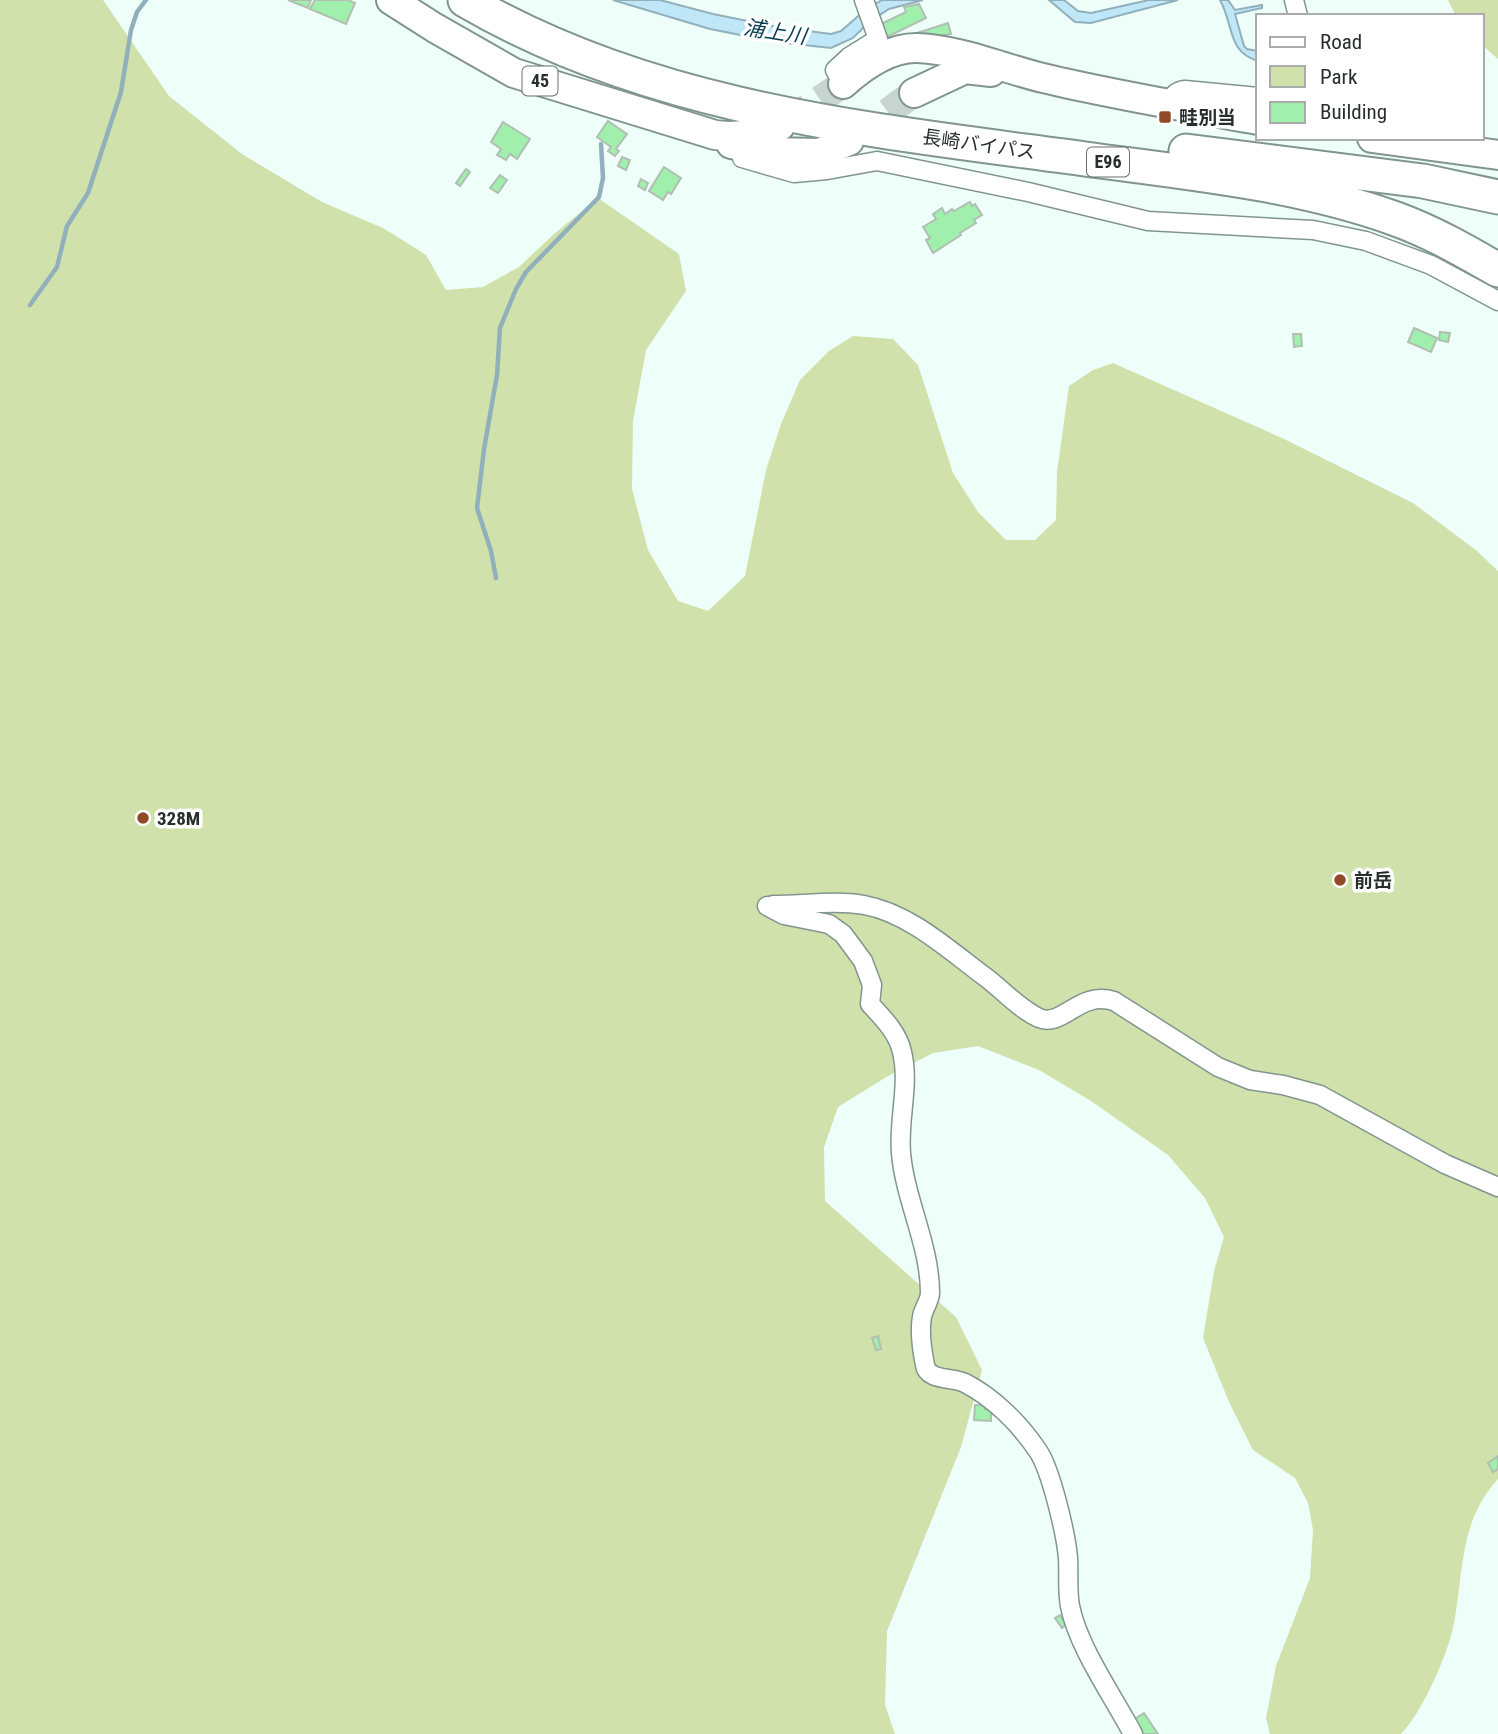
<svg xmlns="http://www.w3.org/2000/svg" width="1498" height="1734" font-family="'Roboto Condensed','Noto Sans JP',sans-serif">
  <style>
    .green { fill: #d0e1ac }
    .water { fill: #bfe7f8; stroke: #91b0bb; stroke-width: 2 }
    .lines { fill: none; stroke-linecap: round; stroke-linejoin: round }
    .stream { stroke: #91b0bb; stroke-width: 4.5 }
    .building { fill: #a0efac; stroke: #b0bfb2; stroke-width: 2 }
    .primary-tunnel { stroke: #c6d5d0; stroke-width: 28; stroke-dasharray: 28 14; stroke-linecap: butt }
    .minor-casing { stroke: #81958e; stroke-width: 21 }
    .primary-casing { stroke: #81958e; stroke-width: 32 }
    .motorway-casing { stroke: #81958e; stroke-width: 37 }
    .minor { stroke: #fff; stroke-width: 18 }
    .primary { stroke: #fff; stroke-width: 28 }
    .motorway { stroke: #fff; stroke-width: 33 }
    .poi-dot { fill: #914a27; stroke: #fff; stroke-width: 2.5 }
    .labels { text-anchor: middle; stroke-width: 7; stroke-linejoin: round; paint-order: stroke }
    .shield { fill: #fff; stroke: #686d6c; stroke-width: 2 }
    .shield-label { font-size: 18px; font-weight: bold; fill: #272f2d }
    .poi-label { font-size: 19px; font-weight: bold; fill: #272f2d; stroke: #fff; text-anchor: start }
    .street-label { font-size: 19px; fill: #272f2d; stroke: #fff }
    .water-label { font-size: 21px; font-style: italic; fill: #053b4d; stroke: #fff }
  </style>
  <rect width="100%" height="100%" fill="#eefff9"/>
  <!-- green -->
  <path class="green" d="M0,0h103l66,96 73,58 80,48 61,26 43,27 20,35 37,-3 36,-20 35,-33 44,-36 81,56 7,37 -40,59 -13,71 -1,68 16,61 30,51 30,10 37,-35 21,-106 15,-46 19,-44 29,-29 24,-15 40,3 25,26 35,108 25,39 28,28h29l21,-20 1,-48 12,-86 24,-16 20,-7 169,75 131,65 64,48 21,20v908c-42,46 -33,98 -46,153 -7,28 -31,82 -51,102h-131l-4,-16 10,-52 34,-88 3,-48 -5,-27 -13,-25 -42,-28 -24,-48 -26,-64 11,-67 10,-34 -19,-39 -37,-43 -77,-54 -52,-31 -61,-24 -45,7 -45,23 -50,31 -14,40 1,54 131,116 26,53 -21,77 -74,184 -2,74 10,29h-895z
    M1448,0h50v59l-16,-14v-29h-26z"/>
  <!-- water -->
  <path class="water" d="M613,0h47l53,14 65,13 53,7 10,-3 23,-20 18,-11h41l-34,9 -20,13 -16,16 -22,10 -55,-6 -66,-13z
    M1049,0h15l14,11 13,2 58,-13h29l-87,23 -16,-1z
    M1220,0h8l7,10 27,-5v3l-27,6 9,32 3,3 11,2v10c-31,-9 -24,-36 -38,-61z"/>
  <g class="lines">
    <!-- stream -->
    <path class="stream" d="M30,305l27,-38 10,-41 21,-33 33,-101 10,-62 6,-18 9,-12
      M496,578l-5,-27 -14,-43 7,-59 13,-74 3,-47 16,-39 10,-17 73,-75 4,-19 -2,-34"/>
  </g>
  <!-- building -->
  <path class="building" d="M288,0h23l-3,8z
    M315,0h33l7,3 -9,21 -36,-15z
    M919,4l7,14 -39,19 -6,-13 25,-12 -2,-5z
    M948,23l3,11 -35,6 -2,-6z
    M608,121l19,13 -11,15 3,2 -4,5 -7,-5 3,-4 -14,-10z
    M503,122l27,17 -13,20 -7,-5 -4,6 -9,-5 4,-6 -10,-7z
    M622,157l8,3 -4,10 -8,-4z
    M664,167l17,11 -10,16 -3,-2 -5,8 -14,-9z
    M466,169l4,3 -10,14 -4,-3z
    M500,175l7,5 -9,13 -8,-5z
    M641,179l7,4 -3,7 -7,-4z
    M970,202l2,4 3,-2 7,11 -8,5 2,3 -16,10 1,2 -28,18 -7,-13 4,-2 -7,-11 13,-8 -3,-5 9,-6 3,6 7,-5 2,2z
    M1414,328l23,10 -6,14 -23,-10z
    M1440,332l10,1 -2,9 -9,-2z
    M1293,334h8l1,12 -8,1z
    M878,1336l3,13 -5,1 -4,-12z
    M975,1405h11l-1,4 6,1v11l-17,-1z
    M1498,1456v13l-5,3 -5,-9z
    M1060,1615l6,10 -4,3 -7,-10z
    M1144,1713l14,21h-16l-9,-14z"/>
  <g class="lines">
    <!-- primary-tunnel -->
    <path class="primary-tunnel" d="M785,123l58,-39
      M854,137l60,-44"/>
    <defs>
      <path id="minor" d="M1294,0l4,16
        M843,84l-8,-14 14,-13 29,-18 -14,-39
        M1168,104c4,-8 8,-13 17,-14l73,7
        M742,151v7l52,15 33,-3 50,-9 151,31 120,29 165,9 53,11 65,24 67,36
        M773,905c30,0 62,-5 91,0 45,8 85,45 120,71 18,13 35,33 55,42 24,10 40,-28 75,-17l104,66 32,13 33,5 37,10 125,69 53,23
        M767,906l17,9 45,9 14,10 20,27 9,24 -2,19c13,14 28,29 32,48 8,33 -4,67 -1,101 4,47 29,92 29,140 0,8 -7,16 -8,24 -3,15 0,33 3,48 2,16 28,12 40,18 29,15 55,41 73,68 13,19 28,83 30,107 1,16 -1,32 2,48 8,41 43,90 63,128"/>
      <path id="primary" d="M391,0l44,28 79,45 201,62c23,3 43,-1 65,-9
        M843,84c20,-18 47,-37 75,-36 43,2 84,20 125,30 71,17 143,29 215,42
        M914,93l51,-24 26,3
        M1372,138l126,17
        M731,144l42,8 46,1 30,-12"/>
      <path id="motorway" d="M465,0c193,113 418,131 635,161 99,13 202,24 296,58 36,13 69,32 102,51
        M1186,151l237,30 75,16"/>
    </defs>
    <!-- minor casing -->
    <use href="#minor" class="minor-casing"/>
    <!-- primary casing -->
    <use href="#primary" class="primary-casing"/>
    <!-- motorway casing -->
    <use href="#motorway" class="motorway-casing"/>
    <!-- minor -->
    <use href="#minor" class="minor"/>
    <!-- primary -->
    <use href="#primary" class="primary"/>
    <!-- motorway -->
    <use href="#motorway" class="motorway"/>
  </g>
  <!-- markers -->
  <g class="poi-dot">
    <rect x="1158" y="110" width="14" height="14" rx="3.5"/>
    <circle cx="143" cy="818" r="7"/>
    <circle cx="1340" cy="880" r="7"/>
  </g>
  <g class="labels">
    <!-- shield labels -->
    <g class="shield">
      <rect x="522.5" y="66.5" width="35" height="29" rx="5"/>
      <rect x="1087" y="147.5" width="42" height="29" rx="5"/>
    </g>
    <g class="shield-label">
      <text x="540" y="87">45</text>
      <text x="1108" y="168">E96</text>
    </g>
    <!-- poi labels -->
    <g class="poi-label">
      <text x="1179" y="124">畦別当</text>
      <text x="157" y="825">328M</text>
      <text x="1354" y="887">前岳</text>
    </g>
    <!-- street labels -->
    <g class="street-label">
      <text transform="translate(979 144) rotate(8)" y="7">長崎バイパス</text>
    </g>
    <!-- water labels -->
    <g class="water-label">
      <text transform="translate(775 32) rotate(9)" y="7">浦上川</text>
    </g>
  </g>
  <!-- legend -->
  <rect x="1256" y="14" width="228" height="126" fill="#ffffff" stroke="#a9acab" stroke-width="2"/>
  <rect x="1270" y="37" width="35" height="10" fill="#ffffff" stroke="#a9acab" stroke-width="2"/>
  <text x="1320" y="49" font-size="21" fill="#272f2d">Road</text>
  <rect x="1270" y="66" width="35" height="21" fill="#d0e1ac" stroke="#a9acab" stroke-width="2"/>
  <text x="1320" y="84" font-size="21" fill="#272f2d">Park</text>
  <rect x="1270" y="102" width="35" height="21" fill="#a0efac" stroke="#a9acab" stroke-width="2"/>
  <text x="1320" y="119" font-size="21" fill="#272f2d">Building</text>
</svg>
